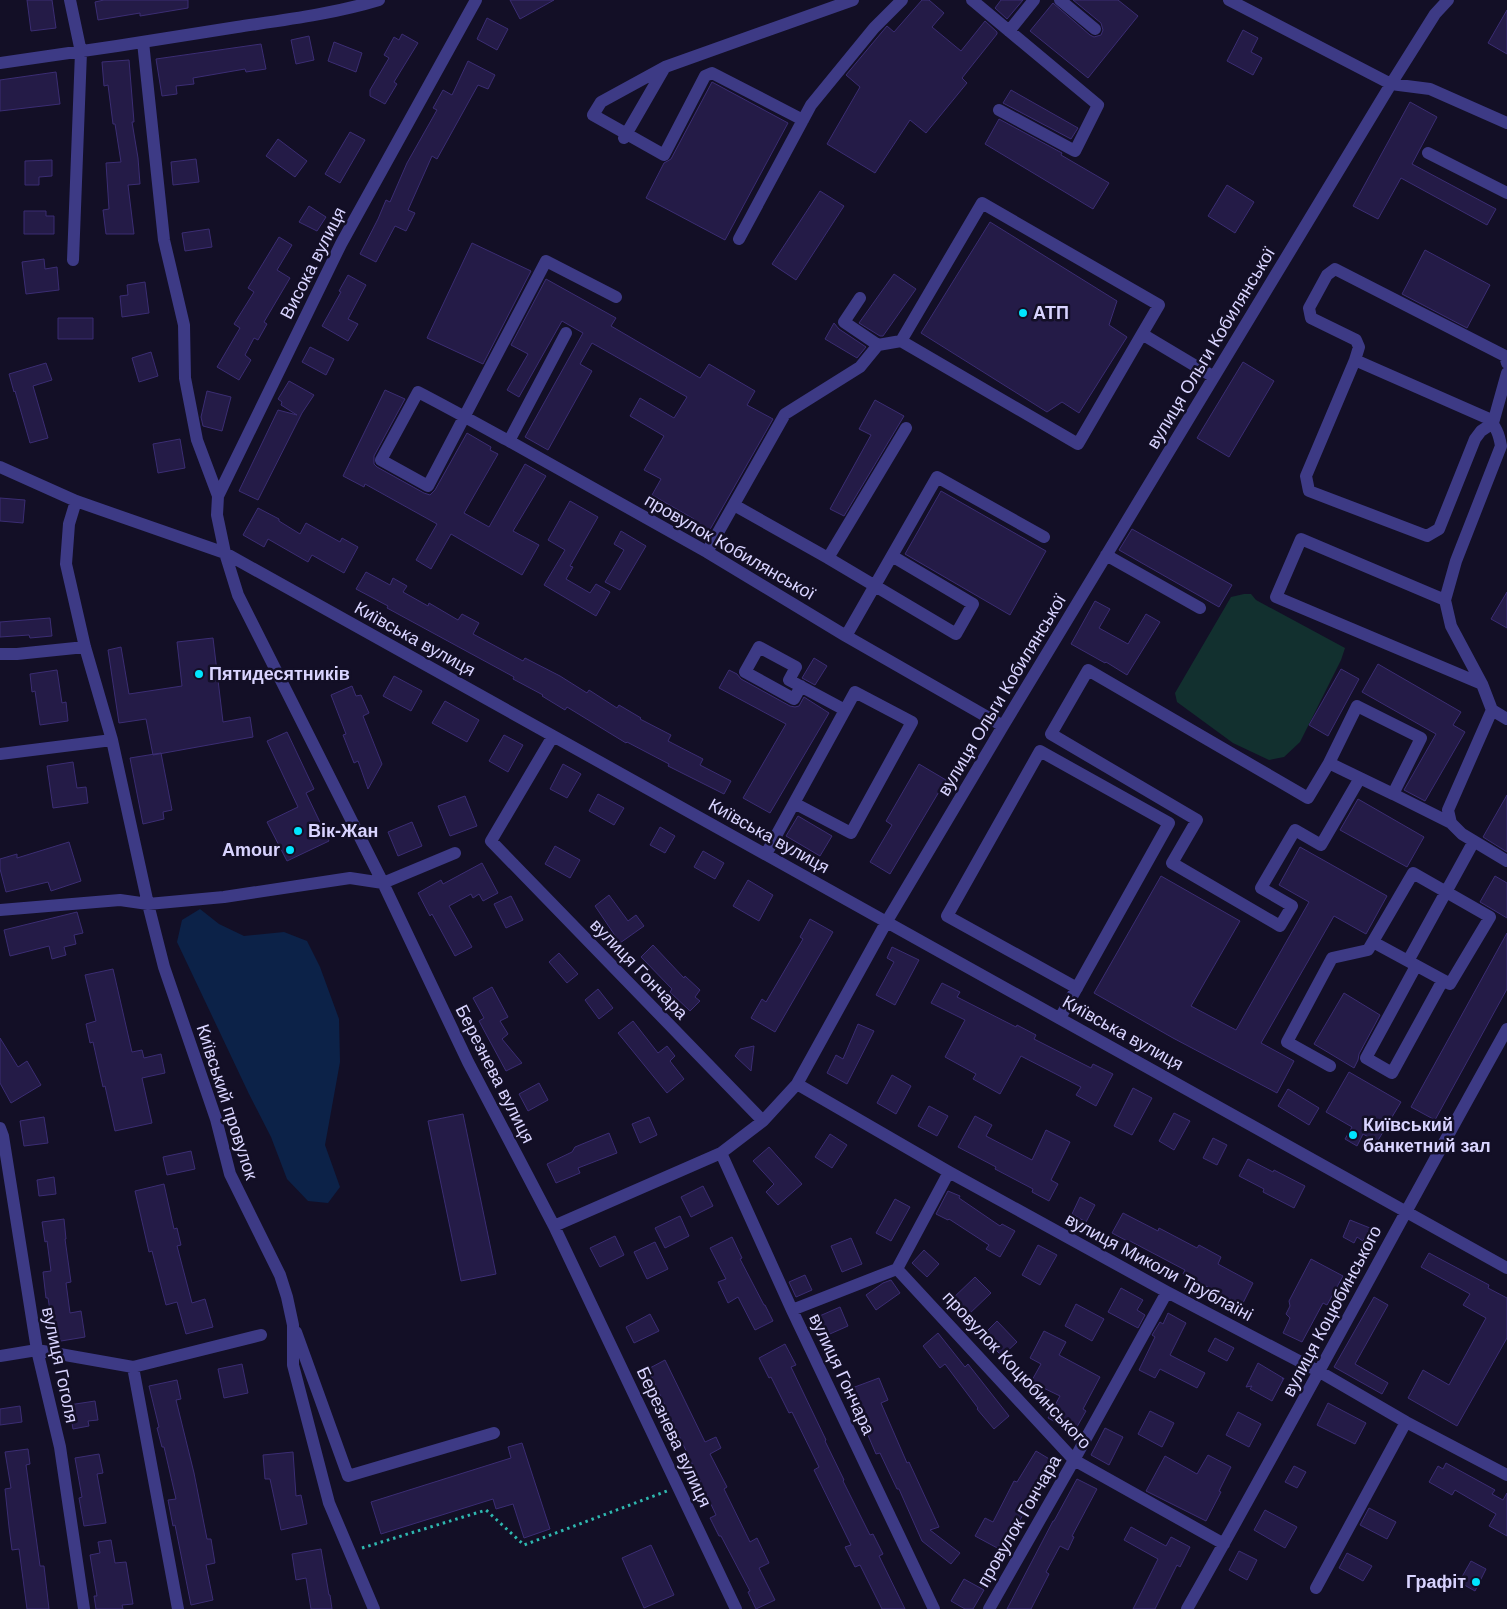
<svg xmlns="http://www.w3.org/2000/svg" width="1507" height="1609" font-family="Arial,sans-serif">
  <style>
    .green { fill: #12302f }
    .water { fill: #0c2248 }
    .building { fill: #241b47; stroke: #3b2d73 }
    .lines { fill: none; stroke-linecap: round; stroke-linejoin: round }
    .path { stroke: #2fb8b0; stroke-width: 3; stroke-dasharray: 2.5 4; stroke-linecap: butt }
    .minor { stroke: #3d3a85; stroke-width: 12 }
    .poi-dot { fill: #00e5ff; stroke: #130f26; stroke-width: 2 }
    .labels { text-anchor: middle; stroke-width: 5; stroke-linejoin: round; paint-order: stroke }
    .street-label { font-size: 18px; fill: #d9d4ff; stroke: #130f26 }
    .poi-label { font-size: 18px; font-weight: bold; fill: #d9d4ff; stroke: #130f26; text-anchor: start }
  </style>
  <rect width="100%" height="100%" fill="#130f26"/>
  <!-- green -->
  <path class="green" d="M1244,594h7l5,6 89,48 -4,12 -41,82 -16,15 -15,3 -36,-17 -56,-41 -2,-9 56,-96z"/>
  <!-- water -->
  <path class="water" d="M200,909l19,15 25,12 40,-4 23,9 13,26 19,52 1,43 -15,83 15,42 -12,16 -20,-2 -21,-22 -16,-42 -22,-43 -72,-152 5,-22z"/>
  <!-- building -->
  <path class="building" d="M27,0h25l4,28 -25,3z
    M104,0h84v8l-48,8v-3l-42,7 -3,-18z
    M510,0h44l-34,19z
    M922,0h7l15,13 -12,14 29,24 24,-30 12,11v2l-35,44 5,5 -41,50 -16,-13 -35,53 -48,-29 33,-57 -14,-12 41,-49 7,6z
    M1001,0h22l-16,19 -12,-11z
    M1073,0h45l20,16 -50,62 -58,-47 23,-28 37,32 4,2 7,-2 2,-5 -2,-7z
    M1507,10v44l-19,-11z
    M487,18l21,11 -11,21 -20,-11z
    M1243,30l15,8 -7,14 11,6 -9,17 -26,-14z
    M402,34l16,9 -24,39 3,2 -12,20 -15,-8v-6l19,-32 -5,-3 10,-18 5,3z
    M309,36l5,24 -18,4 -5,-24z
    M334,42l28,11 -6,19 -28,-11z
    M261,44l5,25 -20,3 -1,-3 -52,9 1,6 -18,2 1,8 -15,2 -6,-37z
    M129,60l5,62h-2l6,36 2,26 -12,1 6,49h-28l-3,-24 6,-1 -3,-46 15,-1 -6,-38h-2l-5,-39 -4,1 -2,-24z
    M468,61l27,14 -7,14 -10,-4 -41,74 -5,-3 -24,54 7,3 -9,18 -11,-5 -19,36 -16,-8 18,-35 8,-19 4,2 17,-39 30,-53 -4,-2 10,-18 9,5z
    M56,72l4,32 -60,7v-31z
    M712,82l76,41 -63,117 -79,-42 18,-35 7,-4z
    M1011,90l67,38 -7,11 -68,-36z
    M1410,102l27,15 -25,47 84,45 -9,16 -86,-47 -23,41 -25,-13z
    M999,119l63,34 -1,2 48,28 -16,26 -108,-65z
    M350,132l15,8 -25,43 -15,-9z
    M278,139l29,22 -12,16 -29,-21z
    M196,159l3,23 -26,3 -2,-23z
    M52,160v16l-13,1v8h-14v-24z
    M1227,185l27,17 -19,31 -27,-17z
    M820,191l24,15 -48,74 -24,-16z
    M309,206l17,11 -9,14 -18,-9z
    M24,211h22v5h8v18h-30z
    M990,222l127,79 -8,24 18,12 -48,76 -17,-11 -15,10 -126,-79z
    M209,229l3,18 -27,4 -3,-18z
    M279,237l13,8 -15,25 13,8 -26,44 3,2 -9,16 -4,-2 -9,17 6,5 -12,20 -22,-13 23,-39 -6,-4 20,-32 -6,-4z
    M472,243l59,28 -48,93 -56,-26z
    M1425,250l65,35 -23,43 -65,-34z
    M44,259l1,10 12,-2 2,23 -33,4 -4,-32z
    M894,274l22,15 -33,47h-3l-21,-13z
    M348,275l18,10 -18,34 10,5 -10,17 -26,-15 19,-34 -2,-1z
    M546,279l70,39 -5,8 89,52 9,-14 46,27 -8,14 26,14 -65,114 -16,-9 2,-5 -42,-24 9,-16 -17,-9 20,-34 -34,-20 10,-18 34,20 13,-21 -95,-54 -12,21 12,7 -44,79 -23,-13 58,-104 -21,-12 -43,76 -12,-7 21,-36 -17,-9z
    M145,282l4,31 -27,4 -2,-21 8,-1 -1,-10z
    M58,318h35v21h-35z
    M834,323l5,6 27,18 -9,11 -32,-19z
    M310,347l24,12 -8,16 -24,-13z
    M151,352l7,24 -19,6 -7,-24z
    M1243,362l31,19 -45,76 -32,-19z
    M46,363l6,17 -19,6 15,52 -18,5 -15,-52 -1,1 -5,-18z
    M289,381l25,14 -12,18 -44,87 -19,-9 39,-81 19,5 -16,-10 1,-3 -4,-3z
    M385,390l20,9 -31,57v8l3,3 47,26 6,2 5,-5 32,-57 24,14 -1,3 8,4 -34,59 25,14 36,-63 21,12 -33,55 26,14 -17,30 -71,-41 -20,35 -15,-9 21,-36 -72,-40 -1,3 -21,-11z
    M207,391l24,6 -9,34 -19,-5 -2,-9z
    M875,400l29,16 -60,100 -14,-7 41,-74 -12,-6z
    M180,439l5,29 -27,5 -5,-29z
    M941,491l105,60 -36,64 -105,-61z
    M0,498l25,2 -2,23 -23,-2z
    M570,501l28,16 -28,49 3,1 -7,12 24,14 6,-9 14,8 -14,24 -52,-31 21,-35 -17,-10z
    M258,508l21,11v2l21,13 6,-11 34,19 2,-4 16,9 -14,26 -32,-18 -4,7 -40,-23 -4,8 -21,-12z
    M1132,529l100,56 -13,22 -100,-57z
    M621,531l25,15 -26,44 -15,-8 19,-32 -10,-6z
    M366,572l24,13 3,-7 14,8 -4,6 25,14 1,-3 29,17 4,-6 17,9 -6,11 50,27 2,-3 35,18 27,17 2,-3 28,18 2,-3 22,13 -1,1 31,16 -3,6 35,18 -3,6 31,16 -7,13 -56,-28 1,-2 -42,-22 -1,1 -59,-36 -2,3 -23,-14 1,-1 -30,-16 1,-2 -127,-69 1,-2 -32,-17z
    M1507,592v36l-16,-9z
    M1095,601l15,8 -11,19 29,16 18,-30 14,8 -33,53 -21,-13 -1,1 -34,-19z
    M50,618l2,18 -22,2 -1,-3 -29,2v-15z
    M213,638l10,84 27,-5 3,20 -100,18 -7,-36 -27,4 -11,-73 13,-3 8,47 53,-8 -5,-44z
    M814,658l13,8 -12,19 -13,-7z
    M1378,664l83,48 -8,13 12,7 -40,69 -21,-11 32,-56 -74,-42z
    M1341,669l18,10 -31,57 -19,-11z
    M57,670l5,33 4,-1 2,19 -28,4 -5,-34 -3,1 -2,-18z
    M729,670l8,4 4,5 49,27 5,1 4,-1 5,-9 25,16 -59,100 -27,-15 43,-74 -67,-36z
    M394,676l28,15 -11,20 -28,-15z
    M352,686l4,10 5,-1 8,18 -6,3 19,48 -14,25 -10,-28 -4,2 -11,-28 3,-1 -15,-39z
    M445,701l34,19 -12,22 -35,-19z
    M287,732l27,57 -8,4 23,48 -42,20 -20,-39 31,-15 -31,-66z
    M504,735l19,10 -15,27 -19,-11z
    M161,753l11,57 -9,2 1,7 -21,5 -13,-66z
    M73,762l4,26 9,-1 2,16 -35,5 -6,-42z
    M563,764l18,10 -14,24 -17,-9z
    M919,764l27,16 -56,94 -20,-12 22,-37 -6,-4z
    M598,794l26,14 -10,17 -25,-14z
    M1507,795v57l-24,-15z
    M465,796l12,30 -27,10 -12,-30z
    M1358,799l66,38 -17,30 -67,-37z
    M798,816l34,20 -12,20 -34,-20z
    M412,822l10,24 -24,10 -10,-24z
    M660,827l15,9 -10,17 -15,-8z
    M69,842l12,39 -30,10 -3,-9 -42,10 -6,-23v-10l17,-5v4z
    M555,846l25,14 -10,18 -25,-14z
    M1300,847l87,49 -21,38 -32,-18 -73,127 33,18 -17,32 -104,-55 -79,-45 67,-117 79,45 -49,85 45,24 73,-128 -30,-17z
    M703,851l21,12 -9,16 -21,-12z
    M482,863l16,30 -15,8 -4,-7 -6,4 -2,-4 -22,12 23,41 -17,9 -23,-42 -2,2 -12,-23 23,-13 2,4z
    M1495,876l12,7v35l-27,-16z
    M748,880l25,15 -14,26 -26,-15z
    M609,895l19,26 8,-6 8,11 -24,17 -25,-37z
    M511,896l12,24 -17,8 -12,-24z
    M77,912l6,21 -9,2 2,9 -12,3 2,8 -14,4 -3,-13 -39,10 -6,-26z
    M810,919l23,13 -58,100 -24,-14 11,-19 4,3 37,-63 -3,-2z
    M1507,933v56l-72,131 -24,-13z
    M653,945l31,33 1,-2 15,14 -5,7 5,4 -10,10 -20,-19 2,-3 -31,-32z
    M892,947l27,13 -24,45 -19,-10 18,-33 -7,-4z
    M559,953l19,21 -11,9 -18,-21z
    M113,969l19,83 10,-2 2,8 17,-4 4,19 -23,5 10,45 -37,8 -10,-45 -2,1 -10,-45 -3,1 -4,-19 10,-3 -11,-46z
    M942,983l18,9 -3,5 59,30 1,-2 19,10 -2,4 57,29 2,-4 20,10 -17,32 -20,-11 5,-8 -60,-31 -21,38 -27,-15 3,-5 -31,-17 20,-37 -34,-17z
    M492,987l16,30 -8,4 8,13 -6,5 20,24 -16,8 -27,-50 5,-3 -11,-20z
    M598,989l15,19 -14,11 -14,-19z
    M1344,993l36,22 -21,39 -1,6 -4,8 -40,-24z
    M633,1021l25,32 9,-7 8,10 -5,5 14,18 -17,14 -49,-60z
    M858,1024l16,7 -27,53 -20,-11 9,-18 7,4z
    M0,1038l18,29 9,-6 14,24 -30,18 -11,-20z
    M754,1046l-3,25 -16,-15 5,-7z
    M1349,1072l52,30 -24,40 -14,-8 -6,12 -12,-7 7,-12 -26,-15z
    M892,1075l19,11 -15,28 -19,-11z
    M539,1083l9,17 -20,11 -9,-17z
    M1133,1088l19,10 -20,37 -18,-9z
    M1288,1089l31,19 -10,17 -31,-19z
    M929,1106l19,10 -11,20 -19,-10z
    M1174,1113l16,8 -16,29 -15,-9z
    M463,1114l33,160 -35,7 -33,-160z
    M975,1116l17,9 -6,11 46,24 14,-30 24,12 -19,38 7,4 -9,17 -17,-9 1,-3 -38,-20 1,-2 -38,-20z
    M44,1117l4,26 -24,3 -4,-25z
    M649,1117l8,18 -17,8 -8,-19z
    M609,1133l8,20 -39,15 2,5 -24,10 -9,-19 25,-12 3,-5z
    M830,1134l17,11 -15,23 -17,-11z
    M1213,1138l14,7 -10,20 -14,-7z
    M769,1147l33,37 -24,21 -12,-13 8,-8 -21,-23z
    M191,1151l4,18 -28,6 -4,-18z
    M1248,1159l25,13 1,-2 31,16 -11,22 -31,-16 1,-3 -25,-13z
    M54,1177l2,17 -17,2 -2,-16z
    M164,1184l10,45 3,-1 4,17 -4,1 15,57 13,-4 8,28 -27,7 -9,-32 -11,3 -14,-54 -3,1 -14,-61z
    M703,1186l10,20 -22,11 -10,-20z
    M948,1191l12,5 -1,2 41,28 2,-2 13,7 -15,26 -14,-8 3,-4 -40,-26 -1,1 -12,-6z
    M1080,1197l15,8 -9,17 -14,-8z
    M895,1199l15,8 -19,34 -15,-8z
    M1123,1213l35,18 1,-3 38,20 2,-3 22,12 -3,7 35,19 -11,22 -59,-31 2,-4 -55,-29 -1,1 -17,-9z
    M680,1216l9,20 -24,12 -10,-20z
    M64,1219l2,20h-1l6,43 -5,1 4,30 11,-2 4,26 -30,5 -7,-44h-2l-3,-26 8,-1 -4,-30 -2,1 -3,-20z
    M1350,1220l20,8 -7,13 -6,-4 -3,6 -11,-6z
    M615,1236l9,19 -24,12 -10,-19z
    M732,1237l10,21 -2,1 24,46h1l8,16 -18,9 -17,-33 -10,6 -10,-21 8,-3 -16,-31z
    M851,1238l11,26 -20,8 -11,-26z
    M655,1242l13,27 -21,10 -13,-27z
    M1038,1245l19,10 -17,30 -18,-10z
    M924,1250l15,14 -12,13 -15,-14z
    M1429,1253l60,32 -1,3 19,10v40l-50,88 -49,-28 15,-28 26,15 37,-67 -23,-13 7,-11 -49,-27z
    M1311,1259l32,17 -16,29 -4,-2 -21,39 -19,-9 7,-15 -4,-4 4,-8 -1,-5z
    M805,1275l7,15 -16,7 -7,-15z
    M975,1277l16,16 -25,24 -16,-16z
    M891,1280l9,13 -24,17 -10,-15 17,-12z
    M1121,1288l22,12 -6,10 8,5 -7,13 -30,-16z
    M1374,1297l14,8 -33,59 33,19 -6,11 -48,-27z
    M1076,1304l28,15 -12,22 -27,-15z
    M840,1307l8,19 -25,11 -8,-19z
    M1168,1313l18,10 -16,32 35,18 -8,15 -37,-19 -5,9 -16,-8 16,-33 -3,-2 8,-13 3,2z
    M650,1314l9,17 -25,12 -8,-16z
    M997,1321l20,21 -15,14 -20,-20z
    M1044,1331l22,11 -7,13 41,22 -17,32 3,2 -12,21 -26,-14 12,-22 -29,-14 10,-18 -11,-6z
    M938,1333l27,34 3,-3 41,52 -15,13 -17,-20 1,-1 -33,-44 -5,4 -17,-22z
    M1215,1338l19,10 -7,13 -19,-10z
    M785,1344l11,21 -5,2 35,73 -1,1 19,39 -1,1 27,54 3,-1 10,20 -4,2 26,53h-23l-22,-44 -5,2 -10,-20 6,-2 -37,-75 5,-3 -27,-55 -3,1 -18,-36 -2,1 -10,-20z
    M665,1360l40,82 11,-5 5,11 -11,6 17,33 -3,2 26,53 7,-4 12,25 -10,5 16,32 -19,9 -8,-17 2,-1 -29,-55h-2l-9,-18 6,-3 -68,-146z
    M1258,1363l25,15 -1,1 2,-1 -12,23 -22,-12 2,-3 -6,1z
    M242,1364l6,29 -24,5 -6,-29z
    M879,1378l9,22 -7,3 26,60 2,-1 30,65 -9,3 30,23 -9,11 -29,-23 -23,-52h-2l-17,-36 -4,1 -12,-28 2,-1 -14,-37z
    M177,1380l4,19 -5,1 18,73 13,66h4l4,24 -9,2 7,35 -22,5 -16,-80 -2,1 -5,-26 8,-1 -12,-52h-2l-5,-19 2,-1 -10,-41z
    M95,1401l3,19 -10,1 1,5 -16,3 -4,-24z
    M1328,1403l38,20 -11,21 -38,-19z
    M20,1406l2,16 -22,3v-16z
    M1150,1411l24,12 -12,24 -24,-13z
    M1238,1412l23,12 -12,23 -23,-12z
    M1105,1428l18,9 -14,28 -18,-10z
    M522,1443l28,86 -26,9 -11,-34 -17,5 -3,-10 -112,35 -10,-32 140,-44 -3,-11z
    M28,1449l2,15 -4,1 14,101h4l5,43h-22l-8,-60 -7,1 -3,-23 -4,-38 6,-1 -6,-36z
    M1036,1451l15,9 -19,31 3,1 -16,30 -2,-1 -16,29 -26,-14 10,-18 8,4 21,-41 3,1z
    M293,1452l3,44 5,-1 6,29 -26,6 -11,-51h-5l-2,-24z
    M99,1454l4,19 -6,1 9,49 -22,3 -5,-28 3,-1 -7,-39z
    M1208,1455l23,12 -12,24 2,1 -15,29 -60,-30 19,-35 32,18z
    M1446,1463l49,27 -3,4 11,6 4,-7v43l-18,-10 7,-12 -41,-24 -3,5 -23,-13 9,-16 5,3z
    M1294,1466l12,6 -9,16 -12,-6z
    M1077,1479l20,10 -25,47 2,1 -6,13 -8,-4 -14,26 3,2 -18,35h-24l46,-88h1z
    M1369,1508l27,14 -9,17 -27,-14z
    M1265,1510l32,17 -12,21 -31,-18z
    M1131,1527l35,19 5,-9 19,10 -10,20 -3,-2 -22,44h-22l25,-50 -34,-19z
    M111,1540l4,23 11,-1 7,42 -11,1 1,4h-27l-2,-13h3l-7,-41 10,-2 -2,-11z
    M651,1545l23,50 -30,13 -22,-50z
    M321,1549l8,46h1l2,14h-21l-5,-31 -10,2 -4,-26z
    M1239,1551l18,9 -10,20 -18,-10z
    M1347,1553l25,13 -9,15 -24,-13z
    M1471,1561l15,8 -11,22 -16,-9z
    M964,1579l20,11 -11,19h-8l-14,-8z"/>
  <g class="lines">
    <!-- path -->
    <path class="path" d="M362,1548l124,-38 38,35 143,-54"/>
    <!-- minor -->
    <path class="minor" d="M70,0l11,52 -8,208
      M476,0l-135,244 -123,252 -1,19 8,38 13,42 145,288 85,179 86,164 182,383
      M972,0l126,105 -23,46 -76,-41
      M1060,0l35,29
      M1229,0l162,84 39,5 77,34
      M1009,31l25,-31
      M143,42l21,198 20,85 1,53 12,62 21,56
      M0,63c79,-11 158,-23 237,-36 47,-7 96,-13 142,-27
      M665,67l-64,35 -8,13 71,40 41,-79 7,-3 91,47
      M624,138l41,-71 188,-67
      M1428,153l79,40
      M739,239l72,-134 63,-77 28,-28
      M616,297l-70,-36 -118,225 -47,-26 37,-68c29,15 58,31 87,47l4,2 198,111 139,84 157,90
      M860,298l-16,24 34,23 23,-4
      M1142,334l17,-29 -177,-102 -81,138 177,103 64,-110 72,43
      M1355,360l132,58c9,8 12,16 14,28l-45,115 -11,39 6,26 31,58 10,26 -44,100 3,13 11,11 45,27
      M1507,363l-2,-7 -170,-87 -8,6 -18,33 2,10 45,22 3,7 -4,13 -49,116 3,15 118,45 12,-7 36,-90 6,-8 12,-8 14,-50
      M509,441l57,-108
      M0,467l76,34 149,52 1282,715
      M76,501l-7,23 -3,40 19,83 27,93 36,164 16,63 52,152 14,55 50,101 7,22 6,28v40l36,138 45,106
      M734,505l94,53
      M707,552l78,-138 75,-47 18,-22
      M1106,555l94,53
      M892,556l81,48 -17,30 -128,-76 78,-130
      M1445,600l-144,-61 -25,58 206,87
      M846,636l91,-159 107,60
      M0,654h17l68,-7
      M801,686l-7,13 -49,-27 14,-25 37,20 -7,13 56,30
      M1492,710l15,9
      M553,736l-62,105 272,280
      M0,754l112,-14
      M1329,763l-21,35 -220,-128 -37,64 146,86 -25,43 108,63 12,-20 -31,-18 34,-58 26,15 39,-67
      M1393,794l-64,-31 28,-57 64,32 -28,56 58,29
      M766,854l89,-162 57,30 -61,111 -57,-30
      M0,910l120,-10 28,4 76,-7 126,-19 33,5 72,-30
      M1373,942l35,19
      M1416,966l-50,92 26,15 51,-93 -35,-19 66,-120
      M1060,1018l109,-195 -129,-72 -93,165 130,72
      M1330,1066l-43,-24 45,-84 36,-8 45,-77 77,44 -40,67 -7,-4
      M797,1084l152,88 218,120 153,80 86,50 101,53
      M0,1128l3,8 34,214 23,97 24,162
      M721,1153l71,157 142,299
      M554,1226l167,-73 42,-32 34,-37 90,-163 116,-195 388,-642 44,-70 13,-14
      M897,1269l177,191 150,84
      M792,1310l105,-41 52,-97
      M296,1332l52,144 146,-43
      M0,1356l37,-6 96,17 128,-32
      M133,1367l45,242
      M1316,1588l90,-166
      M989,1609l85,-149 93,-168
      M1187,1609c109,-192 212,-387 320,-580"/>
  </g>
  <!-- markers -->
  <g class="poi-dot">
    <circle cx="1023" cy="313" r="5"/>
    <circle cx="199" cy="674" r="5"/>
    <circle cx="298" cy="831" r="5"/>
    <circle cx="290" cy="850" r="5"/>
    <circle cx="1353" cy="1135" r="5"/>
    <circle cx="1476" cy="1582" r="5"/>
  </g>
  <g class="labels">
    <!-- street labels -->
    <g class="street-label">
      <text transform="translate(313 263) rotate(-63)" y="6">Висока вулиця</text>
      <text transform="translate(1211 348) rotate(-59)" y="6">вулиця Ольги Кобилянської</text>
      <text transform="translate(730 547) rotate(30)" y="6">провулок Кобилянської</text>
      <text transform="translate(415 639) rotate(29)" y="6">Київська вулиця</text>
      <text transform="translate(1002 695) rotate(-59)" y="6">вулиця Ольги Кобилянської</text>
      <text transform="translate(769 836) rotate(29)" y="6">Київська вулиця</text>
      <text transform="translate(639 969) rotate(46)" y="6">вулиця Гончара</text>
      <text transform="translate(1123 1033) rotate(29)" y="6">Київська вулиця</text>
      <text transform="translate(495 1074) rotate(63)" y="6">Березнева вулиця</text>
      <text transform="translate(227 1102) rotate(72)" y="6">Київський провулок</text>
      <text transform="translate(1159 1267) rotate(28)" y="6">вулиця Миколи Трублаїні</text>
      <text transform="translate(1332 1311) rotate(-62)" y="6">вулиця Коцюбинського</text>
      <text transform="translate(60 1365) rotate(78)" y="6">вулиця Гоголя</text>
      <text transform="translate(1017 1370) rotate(47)" y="6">провулок Коцюбинського</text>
      <text transform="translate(842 1374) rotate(65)" y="6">вулиця Гончара</text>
      <text transform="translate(674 1437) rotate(65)" y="6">Березнева вулиця</text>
      <text transform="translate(1019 1521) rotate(-60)" y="6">провулок Гончара</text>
    </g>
    <!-- poi labels -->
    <g class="poi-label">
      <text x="1033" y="319">АТП</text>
      <text x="209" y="680">Пятидесятників</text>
      <text x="308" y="837">Вік-Жан</text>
      <text x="280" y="856" text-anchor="end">Amour</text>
      <text x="1363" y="1131">Київський<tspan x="1363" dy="21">банкетний зал</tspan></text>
      <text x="1466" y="1588" text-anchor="end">Графіт</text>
    </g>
  </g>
</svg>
